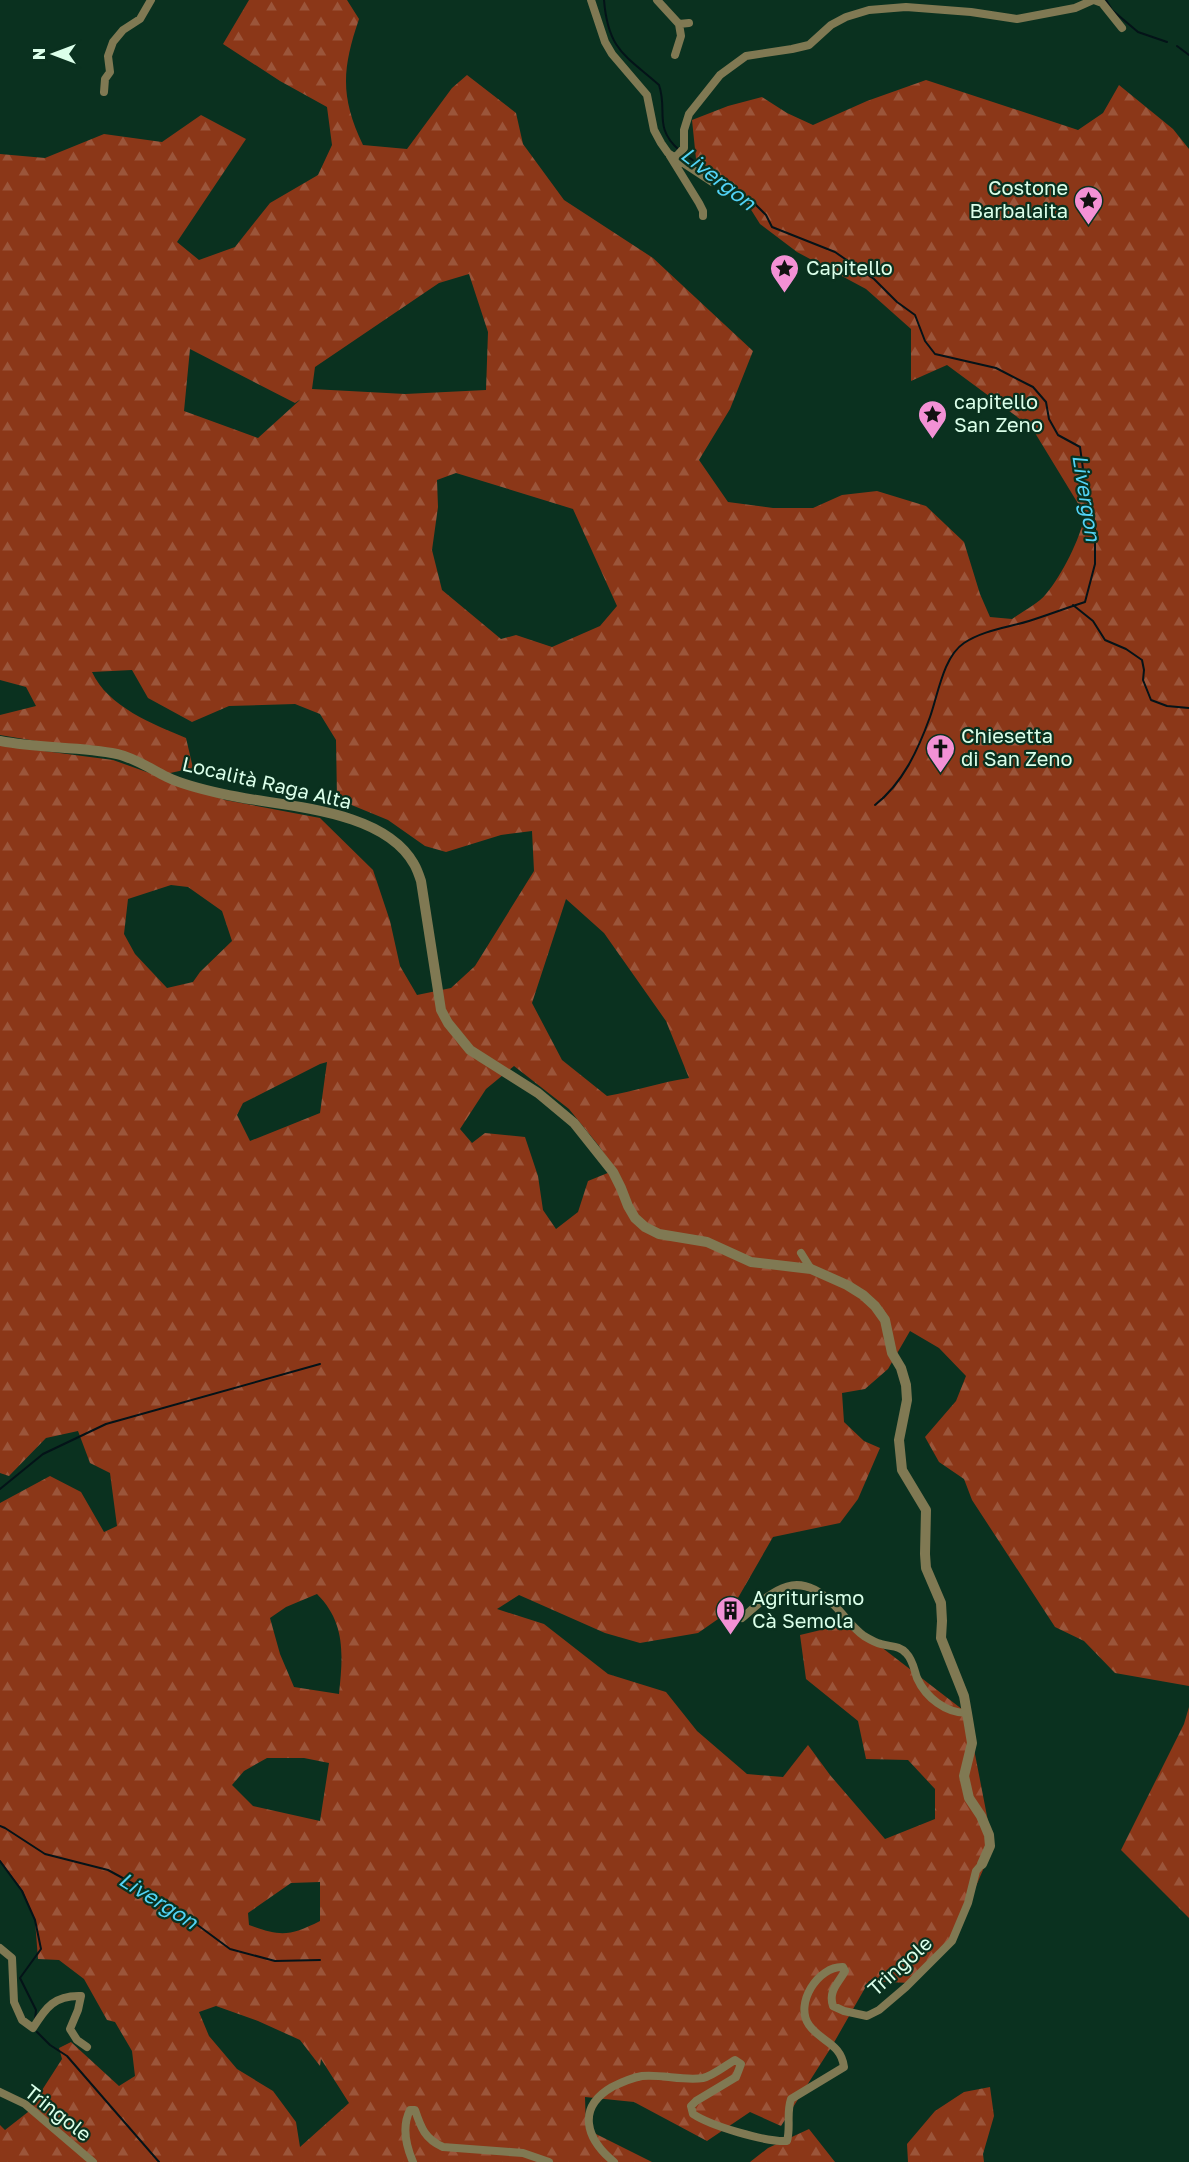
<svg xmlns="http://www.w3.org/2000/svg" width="1189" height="2162" font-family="'Golos Text',sans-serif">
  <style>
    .forest { fill: url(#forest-firs); fill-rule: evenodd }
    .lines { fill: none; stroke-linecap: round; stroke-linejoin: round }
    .stream { stroke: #041318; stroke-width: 2 }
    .minor { stroke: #807953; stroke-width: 8 }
    .tertiary { stroke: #807953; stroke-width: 10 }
    .labels { text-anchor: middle; stroke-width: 4.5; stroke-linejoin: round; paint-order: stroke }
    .poi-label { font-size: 20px; fill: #dbffea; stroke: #0a311f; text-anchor: start }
    .street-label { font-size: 20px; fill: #dbffea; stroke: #0a311f }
    .water-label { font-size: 21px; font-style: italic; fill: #52d3f6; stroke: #0a311f }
  </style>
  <defs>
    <pattern id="forest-firs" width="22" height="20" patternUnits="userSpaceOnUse" patternTransform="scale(1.5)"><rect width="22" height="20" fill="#8b3718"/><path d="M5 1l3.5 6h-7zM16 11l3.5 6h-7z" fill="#9b553a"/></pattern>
  </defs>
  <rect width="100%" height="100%" fill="#0a311f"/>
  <!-- forest -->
  <path class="forest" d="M249,0h98l12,19c-17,50 -19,78 4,126l44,4 45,-61 15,-13 49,38 7,31 41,56 89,58 100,93 -23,58 -31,51 29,42 45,6h40l29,-13 35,-4 49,15 38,36 16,52 10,23 22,2c11,-8 26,-15 34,-25 16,-19 34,-55 39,-79l-53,-87 -85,-63 -36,16v-52l-45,-40 -69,-37 -37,-28 -22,-35 -42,-30 -4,-39 36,-14 34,-9 25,16 26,12 54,-24 59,-21 152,50 25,-17 16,-28 54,44 16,20v1537l-74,-13 -31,-32 -29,-14 -83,-127 -8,-21 -25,-17 -14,-25 31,-36 10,-25 -27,-28 -29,-17 -22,38 -23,20 -23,4 2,29 20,19 16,7 -22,51 -18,24 -67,14 -42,73 -33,23 -58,10 -35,-10 -86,-38 -22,14 47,15 64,50 58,18 31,39 50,43 36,3 25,-32 22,30 55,64 50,-20v-30l-27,-29 -42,-1 -8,-38 -52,-42 -6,-44 50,-12 117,90 26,134 -41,94 -43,42 -40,-2 -37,65 -51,80 -31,-14 -43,29 -73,-39 -49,-5 1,32 66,33h-652v-37l5,5 23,-18 34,-53 -3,-11 12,-6 48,44 16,-10 -3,-25 -17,-29 -8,-2 -23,-41 -25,-19 -21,-1 -3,-39 -12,-29 -23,-31v-357l50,-27 31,16 23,40 13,-6 -7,-53 -20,-10 -12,-32 -32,7 -37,38 -9,-3v-735l21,10 92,12 112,40 95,18 53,52 17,51 10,45 17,29 34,-7 24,-22 59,-95 -2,-40 -31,4 -55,17 -21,-6 -37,-26 -51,-21 -1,-59 -16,-26 -25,-10 -66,2 -37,16 -44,-24 -16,-28 -40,2c16,35 61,52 94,66l7,30 -32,7 -47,-21 -114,-19v-20l36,-9 -10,-19 -26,-7v-526l45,4 59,-24 58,8 39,-27 45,24 -69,103 22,18 36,-13 35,-44 48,-28 14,-30 -5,-38 -47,-26 -57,-37zM469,274l19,58 -2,58 -81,4 -93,-5 3,-22 124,-84zM190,349l105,54 6,-4 -43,39 -74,-27zM456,473l117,36 44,97 -17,20 -48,21 -36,-12 -15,4 -59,-49 -10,-40 6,-43 -1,-27zM171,885l17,2 34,24 10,30 -32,31 -7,10 -26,6 -32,-34 -11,-20 4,-35zM566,899l38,34 62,88 23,57c-28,4 -54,13 -82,18l-45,-36 -30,-57zM327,1062l-7,51 -70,28 -13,-26 6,-12 77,-39zM514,1066l55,43 30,37 16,24 -27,11 -10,31 -22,17 -13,-19 -5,-34 -13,-39 -40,-4 -13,10 -12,-14 26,-40zM317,1594c29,29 26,61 22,100l-45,-7 -14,-33 -10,-36 16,-11zM267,1758h37l25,5 -9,58 -67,-15 -21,-21 12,-14zM320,1882v39c-30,15 -39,16 -71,4l-1,-12 43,-30zM216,2006l42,15 42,19 20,26 1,-7 28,44 -49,44 -4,-25 -23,-31 -36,-22 -28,-33 -10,-24z
    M1189,1707v211l-68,-68 63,-126z
    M990,2087l4,29 -11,38 1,8h-76l-1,-18 28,-33 29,-19z
    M809,2129l26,33h-85l18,-14z"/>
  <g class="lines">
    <!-- stream -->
    <path class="stream" d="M604,0c4,50 21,55 55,85 9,26 -6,42 20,65
      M1106,0l6,10 26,22 29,10
      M1177,46l12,9
      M684,154l71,50 11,11 6,12 63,25 39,27 23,23 18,13 10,26 10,13 61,14 37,19 13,15 3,17 9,16 22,12 3,22 -1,23 9,15 4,17v40l-10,38c-19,6 -37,13 -56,19 -23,7 -45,9 -65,22 -21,14 -26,52 -34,74 -12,33 -27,66 -55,88
      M1073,605l20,16 12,19 21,9 16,11 2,10 -1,10 8,20 16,6 22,2
      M0,1489l43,-35 63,-30 214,-60
      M0,1826l5,2 40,26 63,16 57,31 65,48 45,12 45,-1
      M0,1861l22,30 13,29 6,29 -21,29 16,32 -1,10
      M37,2032l13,13 17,11 92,106"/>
    <!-- minor -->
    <path class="minor" d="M591,0l14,42 7,12 35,41 7,35 7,13 7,10 44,29
      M657,0l22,24 10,-1
      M1094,0l8,3 20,25
      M675,55l6,-19 -2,-12
      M104,92l1,-13 5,-7 -2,-16 5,-14 10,-12 17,-11 11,-19
      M670,156l29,47 4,8v5
      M675,158l9,-10v-18l5,-16 31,-39 26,-19 46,-7 17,-4 22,-20 15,-8 23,-7 37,-3 65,5 46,7 58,-11 18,-8
      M801,1253l10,16
      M742,1618c30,-26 54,-51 90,-15 11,10 19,24 32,33 5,3 12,7 17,8 9,3 18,1 25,9 7,7 8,16 11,25 9,20 29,35 50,35
      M0,1948l12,10 2,44 8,18 11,8c13,-21 22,-33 48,-32l-3,14 -8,19 7,11 10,7
      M0,2092l25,12 68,58
      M413,2162c-7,-16 -11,-36 -3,-52h5c6,18 10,29 28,37l80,6 26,9
      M614,2162c-28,-23 -38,-54 -2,-75 10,-5 19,-9 30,-11 20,-2 41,5 61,2 10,-2 23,-13 32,-18l6,4 -5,13 -40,24 -5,5 2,8c18,12 72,28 94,27 4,-14 -1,-27 4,-42l53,-32c-3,-24 -23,-25 -35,-42 -15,-21 9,-59 34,-58l2,4c-7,13 -17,20 -12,35l11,5 23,5 12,-6 27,-23 46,-46 16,-38 8,-32 6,-7"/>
    <!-- tertiary -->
    <path class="tertiary" d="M0,741c39,8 79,5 117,13 18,4 34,15 50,23 16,8 38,13 56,17 56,13 159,13 191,70 3,5 5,11 7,17l20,129 7,13 22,27 68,43 36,30 39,49 8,16 7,18 7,12 10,9 14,7 48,8 44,20 60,7 36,16 16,10 12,11 10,14 7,33 9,15 5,17 1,15 -8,40 3,30 24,40 -1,44 1,14 15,35 1,18 -1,17 23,58 3,17 5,30 -8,33 5,22 12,18 8,19 1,11 -8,18"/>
  </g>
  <!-- icons -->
  <defs>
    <symbol id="sight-pin" viewBox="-11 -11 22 30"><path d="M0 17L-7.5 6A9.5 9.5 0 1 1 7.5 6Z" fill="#f391d5" stroke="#0a311f"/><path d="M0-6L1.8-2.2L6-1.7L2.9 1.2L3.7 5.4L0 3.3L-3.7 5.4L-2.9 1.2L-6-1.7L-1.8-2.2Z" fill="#111"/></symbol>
    <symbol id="church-pin" viewBox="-11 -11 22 30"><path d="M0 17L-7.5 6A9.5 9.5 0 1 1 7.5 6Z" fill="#f391d5" stroke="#0a311f"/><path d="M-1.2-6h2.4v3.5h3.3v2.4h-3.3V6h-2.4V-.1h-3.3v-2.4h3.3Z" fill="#111"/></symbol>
    <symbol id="building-pin" viewBox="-11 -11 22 30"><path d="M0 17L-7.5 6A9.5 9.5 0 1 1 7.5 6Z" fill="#f391d5" stroke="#0a311f"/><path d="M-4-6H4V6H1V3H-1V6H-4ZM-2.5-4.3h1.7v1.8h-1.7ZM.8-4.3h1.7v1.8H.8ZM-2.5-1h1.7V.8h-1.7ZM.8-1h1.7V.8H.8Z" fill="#111"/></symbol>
  </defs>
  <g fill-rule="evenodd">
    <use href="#sight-pin" x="1072" y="184" width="33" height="45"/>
    <use href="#sight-pin" x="768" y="252" width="33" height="45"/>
    <use href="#sight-pin" x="916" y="398" width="33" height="45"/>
    <use href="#church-pin" x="924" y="732" width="33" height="45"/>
    <use href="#building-pin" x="714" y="1594" width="33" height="45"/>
  </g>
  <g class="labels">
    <!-- poi labels -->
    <g class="poi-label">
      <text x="1068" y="195" text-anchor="end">Costone<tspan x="1068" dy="23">Barbalaita</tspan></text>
      <text x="806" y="275">Capitello</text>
      <text x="954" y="409">capitello<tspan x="954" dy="23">San Zeno</tspan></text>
      <text x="961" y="743">Chiesetta<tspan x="961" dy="23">di San Zeno</tspan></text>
      <text x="752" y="1605">Agriturismo<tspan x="752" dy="23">Cà Semola</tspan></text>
    </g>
    <!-- street labels -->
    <g class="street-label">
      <text transform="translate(267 783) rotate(13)" y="7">Località Raga Alta</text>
      <text transform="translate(900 1966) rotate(-42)" y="7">Tringole</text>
      <text transform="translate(58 2113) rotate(38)" y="7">Tringole</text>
    </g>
    <!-- water labels -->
    <g class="water-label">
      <text transform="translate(718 179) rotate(38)" y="7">Livergon</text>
      <text transform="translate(1086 498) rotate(81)" y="7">Livergon</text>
      <text transform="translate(158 1901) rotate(32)" y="7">Livergon</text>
    </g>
  </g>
  <!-- north arrow -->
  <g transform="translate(54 54) rotate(270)" stroke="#0a311f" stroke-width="4.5" paint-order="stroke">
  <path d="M0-4.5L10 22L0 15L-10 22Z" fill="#dbffea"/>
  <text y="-9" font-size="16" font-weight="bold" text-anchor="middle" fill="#dbffea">N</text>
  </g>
</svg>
